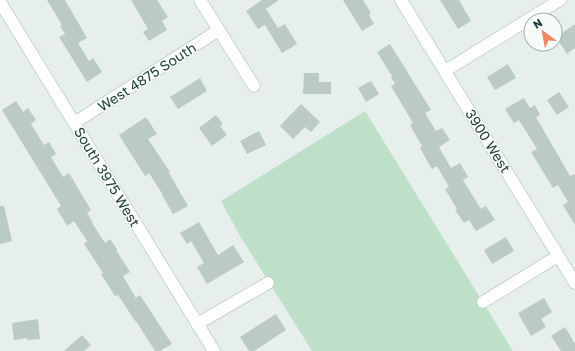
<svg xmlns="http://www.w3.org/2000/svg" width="575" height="351" font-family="'Golos Text',sans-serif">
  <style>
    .green { fill: #bfe0c8 }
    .building { fill: #bbcac4 }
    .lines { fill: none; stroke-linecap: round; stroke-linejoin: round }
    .minor-casing { stroke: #a8b8b2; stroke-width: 13 }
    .minor { stroke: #fff; stroke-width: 12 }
    .labels { text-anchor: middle; stroke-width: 3; stroke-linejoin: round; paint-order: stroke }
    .street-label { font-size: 14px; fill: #24423a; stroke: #f7fbf9 }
  </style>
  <rect width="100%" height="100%" fill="#e6efeb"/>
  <!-- green -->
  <path class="green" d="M365,111l148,240h-201l-72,-115 -19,-35z"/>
  <!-- building -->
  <path class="building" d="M47,0h18l22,38 -9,5 11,18 4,-3 9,14 -15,10 -28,-45 6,-3 -5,-8 2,-1z
    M131,0h26l11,17 -6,4 5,9 -18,11 -6,-9 5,-3z
    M262,0h17l-13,9 12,19 7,-4 12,20 -15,9 -17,-28 -7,4 -12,-18z
    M343,0h20l8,13 -2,2 5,9 -12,7z
    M440,0h19l12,21 -13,8z
    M575,24v24l-8,6 -11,-17z
    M390,44l41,66 -6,3 11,18 6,-3 8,12 -11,7 12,21 9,-5 8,14 -5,3 11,18 7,11 5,-3 9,14 -19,11 -7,-11 -5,3 -9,-13 2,-1 -12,-20 4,-2 -12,-21 -5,3 -12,-21 2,-2 -12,-21 3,-2 -22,-37 4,-2 -4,-7 1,-1 -15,-24z
    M508,64l8,14 -21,12 -8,-13z
    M304,73h15v9h12v12h-28z
    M200,78l7,13 -29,18 -8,-12z
    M371,81l8,13 -13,8 -8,-14z
    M559,92l10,15 -12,8 -10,-15z
    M524,98l6,10 5,-3 5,10 -4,2 34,59 5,-2v51l-12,-20 5,-3 -10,-17 -5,3 -22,-36 6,-3 -18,-29 -5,3 -9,-14z
    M16,101l7,11 5,-4 8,12 -5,4 13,21 5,-3 7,12 -5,3 12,20 6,-4 22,37 -4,3 6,10h-1l13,20 5,-4 7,10 -1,1 14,22 -7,4 13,22 4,-3 32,49 -12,7h-5l-19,-30h-1l-17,-26 -3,1 -14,-22 2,-1 -19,-29 3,-3 -13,-20 -7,5 -10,-17 4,-3 -59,-96z
    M301,104l19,18 -9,10 -6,-5 -12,12 -13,-13z
    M216,115l7,9 -3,2 7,9 -15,11 -13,-18z
    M146,117l11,17 -9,5 22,33 -1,1 19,33 -15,8 -11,-19h1l-14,-22 -4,3 -26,-41z
    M259,131l7,14 -19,9 -7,-13z
    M0,206h4l8,35 -12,3z
    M199,222l19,33 15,-10 11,17 -37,22 -10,-17 7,-4 -13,-22 -4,3 -7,-11z
    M506,237l8,14 -22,13 -8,-14z
    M544,298l8,14 -11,7 5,8 -15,9 -13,-23z
    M276,314l10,16 -32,21h-5l-9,-14z
    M38,319l2,20 -13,1v-2l-13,2 -2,-17z
    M565,327l10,17v7h-14l-10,-15z
    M82,335l9,10 -7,6h-20z"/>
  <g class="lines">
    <defs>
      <path id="minor" d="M200,0l54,86
        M401,0l174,283
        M0,2l214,349
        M445,71l115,-71
        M74,123l145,-93
        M483,302l75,-46
        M197,324l71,-41"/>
    </defs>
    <!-- minor casing -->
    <use href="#minor" class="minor-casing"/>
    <!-- minor -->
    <use href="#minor" class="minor"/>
  </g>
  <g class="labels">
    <!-- street labels -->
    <g class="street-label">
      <text transform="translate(147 77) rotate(-33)" y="5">West 4875 South</text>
      <text transform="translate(488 141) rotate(58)" y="5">3900 West</text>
      <text transform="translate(107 177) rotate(59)" y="5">South 3975 West</text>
    </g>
  </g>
  <!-- north arrow -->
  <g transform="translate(543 32) rotate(328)"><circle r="19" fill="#f7fbf9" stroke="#a3b1ad"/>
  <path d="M0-3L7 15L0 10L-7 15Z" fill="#f4845f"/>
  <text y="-6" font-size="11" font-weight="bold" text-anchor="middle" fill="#24423a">N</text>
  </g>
</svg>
